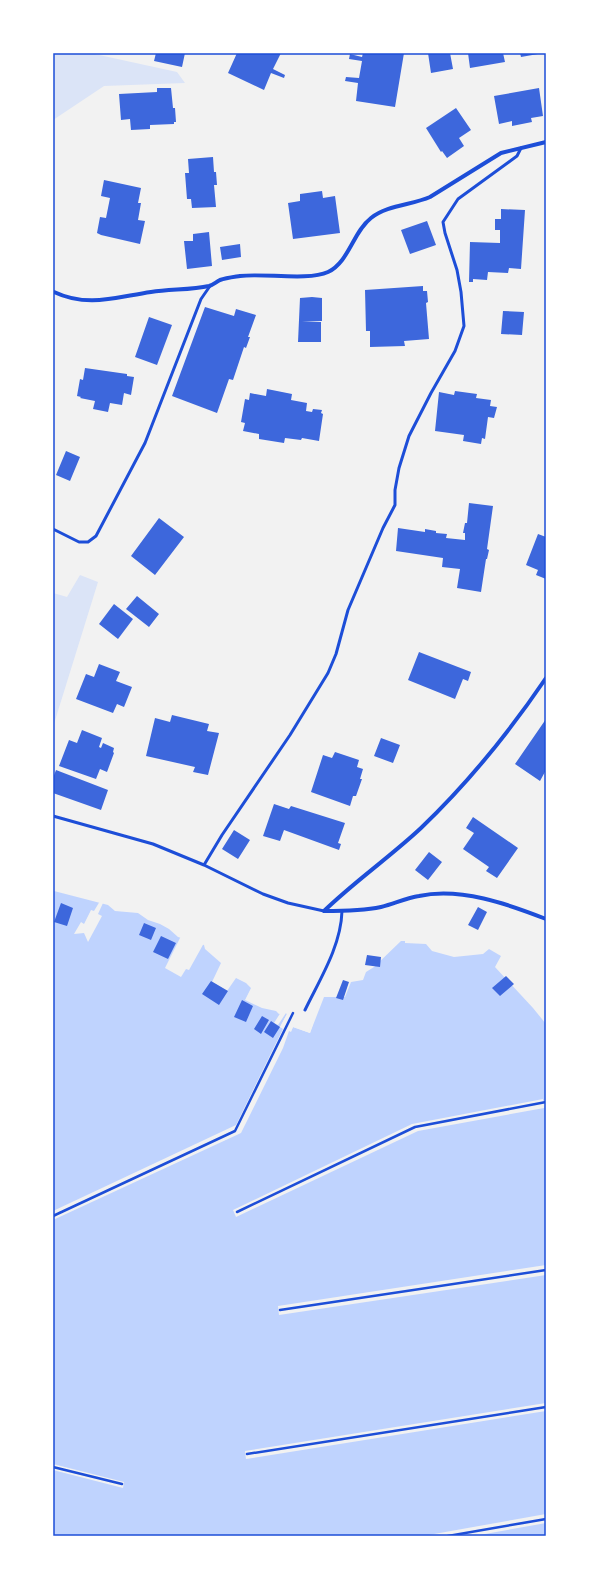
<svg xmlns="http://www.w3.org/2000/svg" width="599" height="1589" font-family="Inter,sans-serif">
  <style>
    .green { fill: #dbe4f7 }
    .water { fill: #bfd3fe }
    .pier { fill: #f2f2f2 }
    .building { fill: #3d67dc }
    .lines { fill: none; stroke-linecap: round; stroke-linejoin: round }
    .path { stroke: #1d4ed8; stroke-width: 2.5 }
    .service { stroke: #1d4ed8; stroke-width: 3 }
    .minor { stroke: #1d4ed8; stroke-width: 4 }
    .neatline { fill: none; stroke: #1d4ed8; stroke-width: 1.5 }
  </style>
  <rect width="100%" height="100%" fill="#f2f2f2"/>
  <!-- green -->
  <path class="green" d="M53,53h37l87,19 8,11 -81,3 -51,34z
    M80,575l18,7 -45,145v-134l14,4z"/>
  <!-- water -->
  <path class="water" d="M54,891l54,14 7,6 23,2 10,7 12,4 9,5 9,8 26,8 1,4 16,14 -9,19 15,9 9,-13 10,5 5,5 -6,12 17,8 14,3 3,3 7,-1 1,1 -7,13 11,4 2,-4 17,6 14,-36h21l6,-15 12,-2 3,-8 8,-5 27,-26h4v2l21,1 6,7 22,6 29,-3 6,-5 12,7 -6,11 38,41 13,16v512h-493z"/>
  <!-- pier -->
  <path class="pier" d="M100,901h3v2l-5,11 4,2 -14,26 -4,-9 -10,1 7,-12 3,2 7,-14 3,1z
    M181,936l23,7 -15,27 -3,-1 -5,8 -16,-9z
    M286,1011l3,3 -6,12 7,3 3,-4 16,6 2,-7h2l-3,9 -17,-6 -2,5 -2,-1 -6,17 -42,85 -188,87v-9l183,-86 40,-82 7,-14 -3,-2 7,-13 -1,-1 -8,12 -4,-2 7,-11z
    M543,1099v2l3,-1 -2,8 -126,23 -182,86 -3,-7 179,-86z
    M546,1265v10l-267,40 -1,-9z
    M546,1403v8l-300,48 -1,-8z
    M53,1464l71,18 -1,6 -70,-18z
    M546,1514v9l-72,13h-51z"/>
  <!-- building -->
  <path class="building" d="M156,53h29l-3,14 -28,-6z
    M237,53h44l-8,16 12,6 -1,3 -13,-5 -7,17 -36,-17z
    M363,53h41l-9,54 -39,-6 2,-18 -13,-2 1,-4 13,1 3,-17 -13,-2 1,-5 12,3z
    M428,53h22l3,16 -22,4z
    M468,53h35l2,9 -35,6z
    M520,53h18v1l-17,3z
    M157,88h14l2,20h2l1,14h-2v2l-24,1v4l-19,1 -1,-11 -9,1 -2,-26 38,-2z
    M539,88l4,28 -12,2 1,4 -20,4v-5l-13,3 -5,-28z
    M456,108l15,22 -12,8 5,8 -17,12 -5,-7 -1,1 -15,-24z
    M213,157l1,15h2l1,13h-3l2,22 -24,1 -1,-9h-4l-2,-26h4l-1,-14z
    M104,180l37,8 -3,15h3l-3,17 7,1 -5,23 -39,-9 -4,-2 3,-16 6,1 4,-20 -9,-2z
    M322,191l1,7 12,-2 5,37 -47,6 -5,-36 12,-2v-7z
    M501,209l24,1 -4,59 -12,-1 -1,5 -20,-1 -1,8 -14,-1v3h-4l1,-40 30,1v-13h-5v-11h6z
    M427,221l9,24 -26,9 -9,-24z
    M209,232l3,34 -25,3 -3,-28h9v-7z
    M240,244l1,13 -19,3 -2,-13z
    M423,286v5h4l1,11 -2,1 3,36 -25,2 1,5 -35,1v-16h-4l-1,-41z
    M312,297l10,1v23h-20l19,1v20h-23l2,-44z
    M205,307l29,9 2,-7 20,6 -8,22h2l-4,11 -2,-1 -11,33 -4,-1 -12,34 -45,-17z
    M503,311l21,1 -2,23 -21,-1z
    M149,317l23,8 -15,40 -22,-8z
    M85,368l42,6v2l7,1 -3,18 -7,-2 -2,12 -12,-2 -2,9 -15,-3 2,-8 -15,-3 1,-1 -4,-1 3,-17 3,1z
    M267,389l25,5 -1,6 16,3 -1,8 6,1 1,-3 9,1 -1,3 2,1 -4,27 -17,-3 -1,2 -16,-2 -1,5 -25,-4v-5l-16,-3 2,-8 -4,-1 4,-23 4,1 1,-7 16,3z
    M455,391l22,3 -1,4 15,2 -1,6 7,1 -3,11 -6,-1 -3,22 -3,-1 -1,6 -18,-3 1,-6 -29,-4 4,-39 15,3z
    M66,451l14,6 -10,24 -14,-6z
    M469,503l24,3 -6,43 2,1 -2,9h-1l-5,33 -24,-4 3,-19 -18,-2 1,-9 -47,-7 2,-23 27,4v-3l11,2v2l11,1 -1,4 19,2v-7h-2l2,-10h2z
    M159,518l25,19 -29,38 -24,-19z
    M538,534l8,3v42l-10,-4 2,-5 -12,-5z
    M137,596l22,18 -10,13 -23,-18z
    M114,604l19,15 -15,20 -19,-15z
    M419,652l52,20 -3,9 -5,-2 -8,20 -47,-19z
    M99,664l21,8 -4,9 16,6 -8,20 -7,-3 -4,9 -37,-14 10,-25 8,3z
    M172,715l37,9 -2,7 12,2 -11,42 -15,-3 2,-5 -49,-11 9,-38 15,4z
    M546,719v51l-6,11 -25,-17z
    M82,730l20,8 -3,9 2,1 2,-5 11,5 -1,4 1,1 -7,19 -7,-3 -4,10 -37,-13 10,-26 8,3z
    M381,738l19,7 -7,18 -19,-7z
    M335,752l24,8 -2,7 6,2 -3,10h2l-6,17h-3l-3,10 -39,-14 12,-37 9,3z
    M56,770l52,20 -7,20 -48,-17v-15z
    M274,804l15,5 2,-3 54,17 -7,20 3,1 -2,6 -55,-20 -4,11 -17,-5z
    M473,817l45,31 -21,30 -11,-7 3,-4 -26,-18 11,-16 -8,-5z
    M234,830l16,10 -12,19 -16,-10z
    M429,852l13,10 -14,18 -13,-10z
    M61,903l12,5 -6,18 -13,-4z
    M478,907l9,5 -9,18 -10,-5z
    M144,923l12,5 -5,12 -12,-5z
    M161,936l15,7 -8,16 -15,-7z
    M367,955l14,2 -1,10 -15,-2z
    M506,976l8,8 -14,12 -8,-8z
    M343,980l6,2 -6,18 -7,-2z
    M211,981l17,10 -9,14 -17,-11z
    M242,1000l11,6 -7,16 -12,-5z
    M262,1016l7,4 -8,14 -7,-5z
    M271,1021l9,6 -7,11 -9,-6z"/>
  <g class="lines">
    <!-- path -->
    <path class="path" d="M237,1212l178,-85 131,-25
      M53,1216l182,-85 58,-118
      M280,1310l266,-40
      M247,1454l299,-47
      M53,1467l69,17
      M448,1536l98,-17"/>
    <!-- service -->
    <path class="service" d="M53,529l26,13h9l8,-6 49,-93 56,-144 9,-13
      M53,816l100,28 51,21 59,29 25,9 36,8
      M204,865l18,-30 68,-100 38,-62 8,-19 12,-44 35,-82 12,-23v-15l4,-22 10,-32 22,-43 24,-42 9,-25 -3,-34 -4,-22 -12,-37 -2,-11 15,-23 59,-43 4,-8
      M305,1010c15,-31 36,-64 37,-99"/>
    <!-- minor -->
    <path class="minor" d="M54,292c34,16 62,5 97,0 19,-3 40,-2 58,-6 4,-1 7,-4 11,-6 6,-2 14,-3 20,-4 24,-3 68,5 88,-4 21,-10 25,-40 43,-54 16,-13 41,-13 59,-21l71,-44 45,-11
      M324,911c31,-30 66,-54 97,-83 47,-45 89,-97 125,-150
      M324,911c19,0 38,0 57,-4 13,-3 25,-9 38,-11 41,-9 89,8 127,23"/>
  </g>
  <!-- border -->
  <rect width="599" height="1589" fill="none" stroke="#ffffff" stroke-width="108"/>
  <rect x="54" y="54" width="491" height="1481" class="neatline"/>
</svg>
